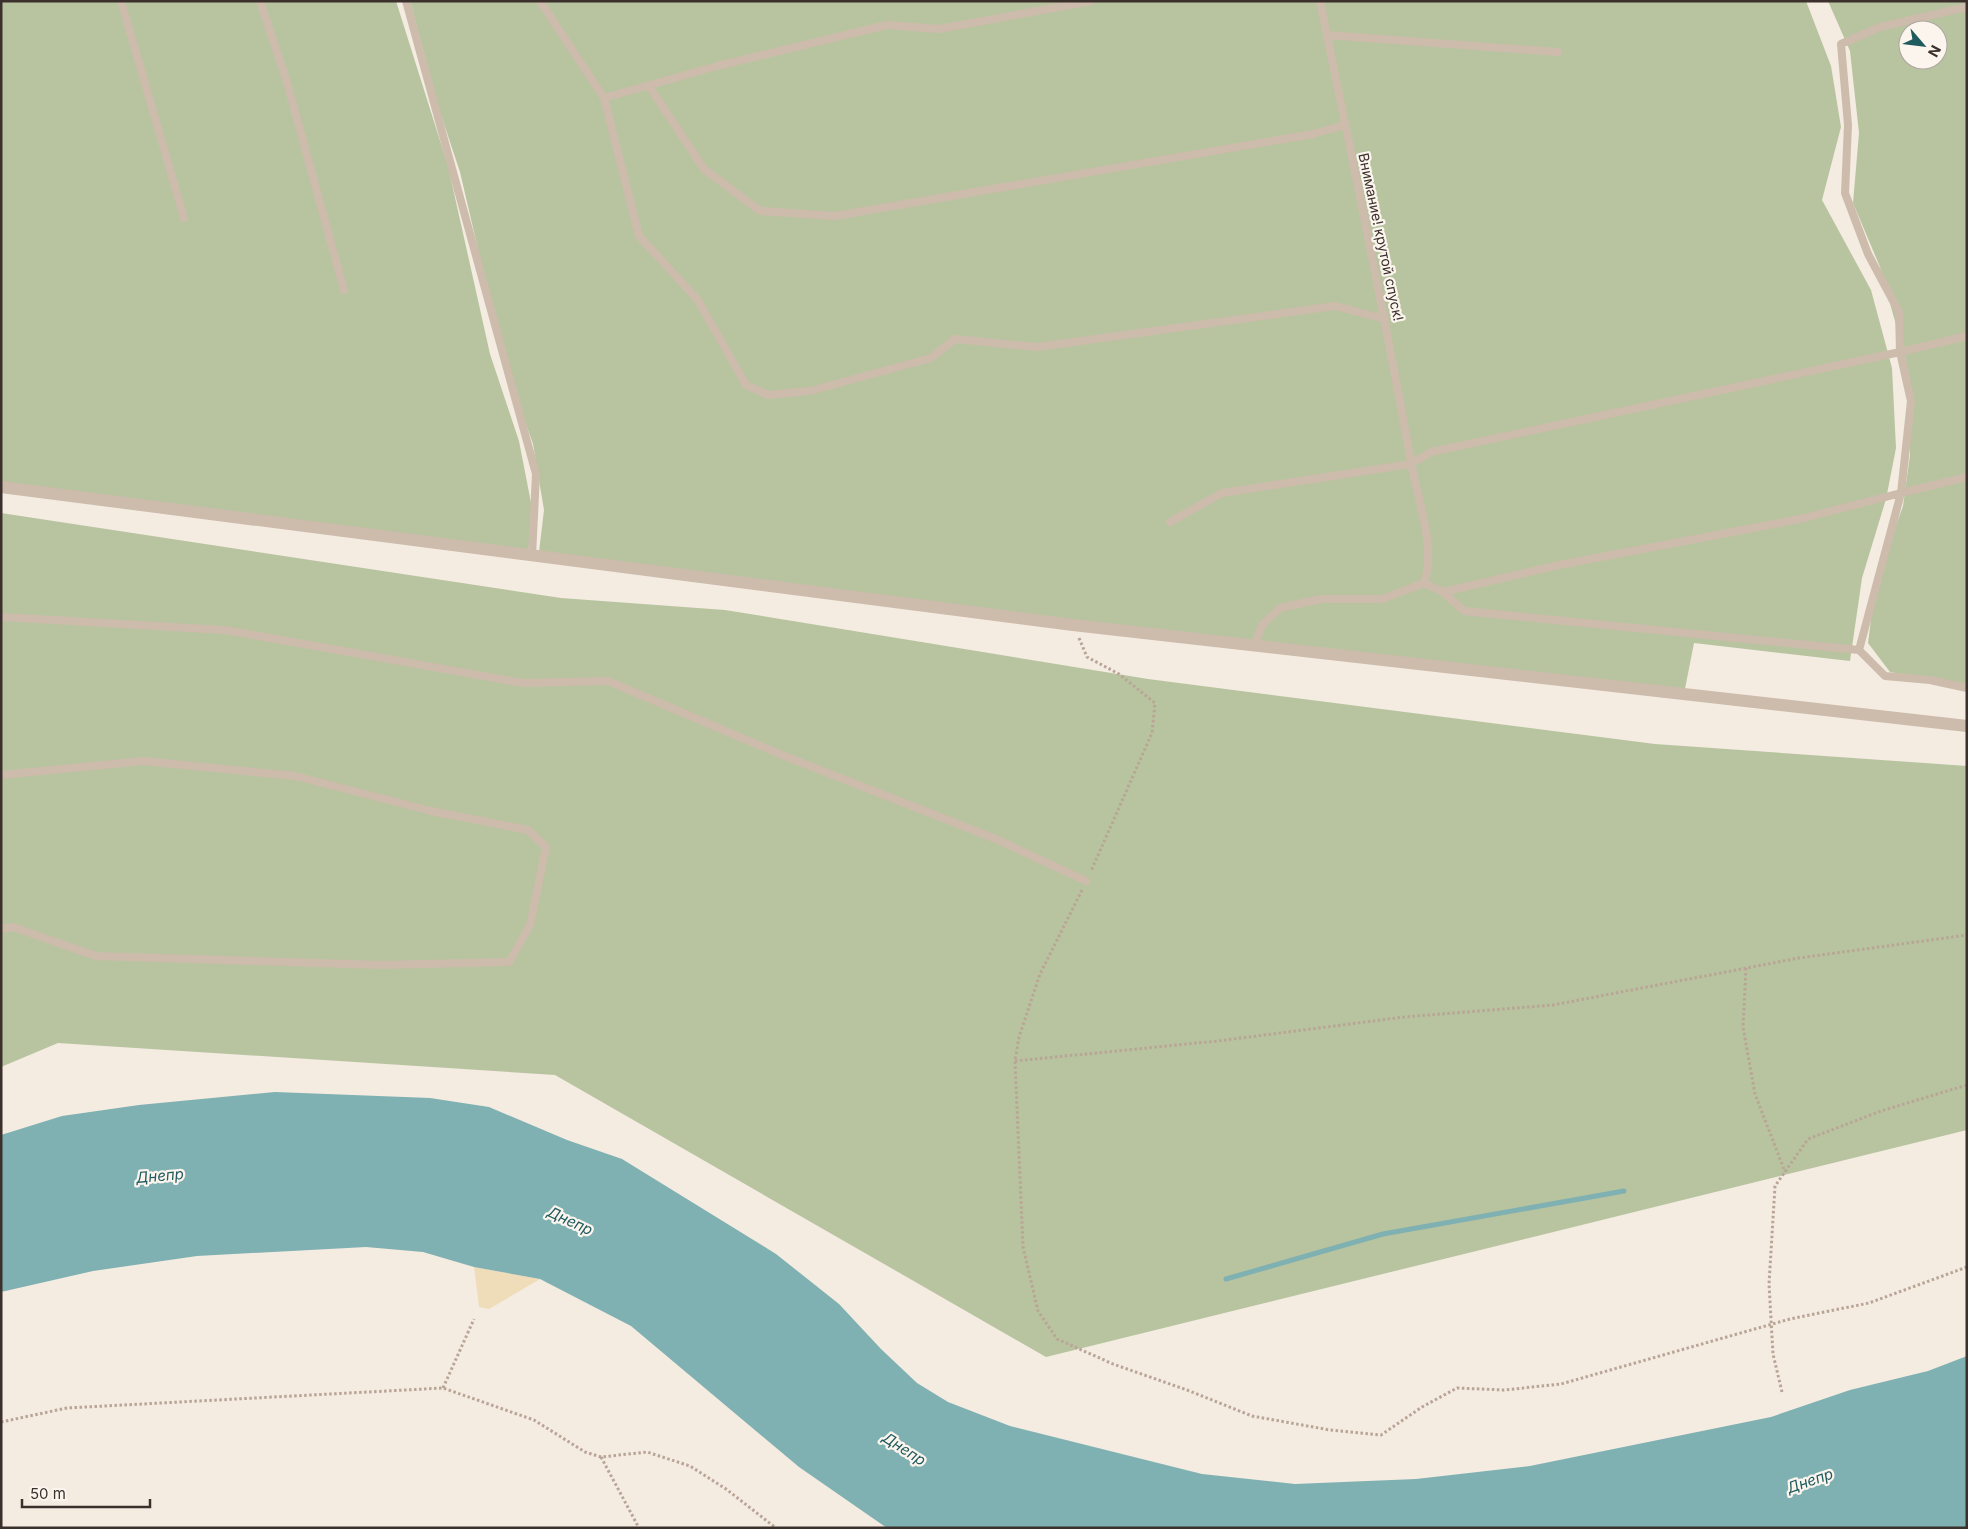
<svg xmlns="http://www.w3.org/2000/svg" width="1968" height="1529" font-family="Inter,sans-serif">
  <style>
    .green { fill: #b8c4a0; fill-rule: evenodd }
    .sand { fill: #efdcb8 }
    .water { fill: #7fb0b2 }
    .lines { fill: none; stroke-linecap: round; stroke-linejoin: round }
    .stream { stroke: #7fb0b2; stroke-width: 5 }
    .path { stroke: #b9a596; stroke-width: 3; stroke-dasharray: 2.5 2.5; stroke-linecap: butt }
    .service { stroke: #cdbbac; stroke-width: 8 }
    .minor { stroke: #cdbbac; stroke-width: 12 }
    .labels { text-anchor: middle; stroke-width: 4.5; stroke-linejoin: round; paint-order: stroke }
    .street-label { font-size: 14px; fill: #3b302b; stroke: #fbf5ee }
    .water-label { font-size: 15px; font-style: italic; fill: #1f5a5e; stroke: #fbf5ee }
  </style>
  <rect width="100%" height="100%" fill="#f4ebe1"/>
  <!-- green -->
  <path class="green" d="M1,1h395l52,165 42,188 29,87 13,67 -4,48 -527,-69z
    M410,1h1396l25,65 10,61 -19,73 49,90 21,78 4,80 -10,51 -24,79 -12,83 -156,-18 -11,56 -1144,-147 5,-42 -11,-66 -28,-79 -45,-193 -21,-63z
    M1828,1h139v685l-77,-14 -22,-29 8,-62 27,-75 7,-51 -4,-94 -26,-94 -27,-64 6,-70 -9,-82zM1908,30h30v30h-30z
    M1,513l560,85 164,12 423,69 507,65 312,22v364l-921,227 -491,-282 -497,-32 -57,24z"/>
  <!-- sand -->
  <path class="sand" d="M474,1267l66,12 -51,30 -10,-2z"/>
  <!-- water -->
  <path class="water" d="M275,1092l155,6 59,9 78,33 55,19 154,95 63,50 42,45 36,34 31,19 62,24 192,48 93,10 121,-5 114,-13 241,-49 79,-27 78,-19 39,-15v172h-1080l-88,-61 -168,-141 -91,-47 -66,-12 -51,-15 -57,-5 -169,9 -104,15 -92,21v-157l61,-19 77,-11z"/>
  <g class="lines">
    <!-- stream -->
    <path class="stream" d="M1226,1279l157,-45 241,-43"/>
    <!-- path -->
    <path class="path" d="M1079,638l8,19 32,17 36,29 -3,30 -61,138
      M1082,890l-42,84 -21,63 -4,24 8,186 15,64 19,28 56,25 74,26 65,26 78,14 51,5 41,-28 35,-19 47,2 57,-6 229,-65 79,-16 98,-36
      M1746,968l-3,59 12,67 30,78
      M1015,1061l203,-20 186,-24 149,-12 246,-47 168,-23
      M443,1388l31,-69
      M1782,1392l-9,-38 -4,-70 6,-98 33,-47 73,-28 86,-26
      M1,1422l66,-14 376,-20 91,32 51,32 16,5 46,-5 43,14 36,23 50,39
      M601,1457l38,71"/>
    <!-- service -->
    <path class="service" d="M121,1l63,217
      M260,1l26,78 58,211
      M406,1l130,473 -4,82
      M540,1l64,97 35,138 58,63 49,86 22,10 42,-4 121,-33 24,-19 82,8 298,-41 50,13
      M1967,7l-87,20 -39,17 7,81 -3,68 23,61 31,58 1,40 67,-16
      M1327,35l231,17
      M649,86l55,83 56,42 75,5 478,-82 32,-9
      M604,98l113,-32 170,-41 52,4 152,-28
      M1967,477l-66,16 -42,157 26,26 45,4 37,8
      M1170,522l52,-29 189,-29 20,-12 469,-100 11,49 -10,92 -101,26 -241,46 -116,27
      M1424,583l19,9 21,19 395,39
      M1,617l224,13 298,53 85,-2 174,74 214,84 90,42
      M1254,647l8,-22 18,-17 41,-9h61l42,-16c13,-36 -8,-88 -14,-126 -27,-152 -59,-304 -90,-456
      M1,775l142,-14 152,15 136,35 97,19 18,17 -16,78 -21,37 -127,3 -286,-9 -83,-29 -12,2"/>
    <!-- minor -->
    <path class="minor" d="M1,487l1072,138 894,101"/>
  </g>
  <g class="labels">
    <!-- street labels -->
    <g class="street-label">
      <text transform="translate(1381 237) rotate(78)" y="5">Внимание! крутой спуск!</text>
    </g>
    <!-- water labels -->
    <g class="water-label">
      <text transform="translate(160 1176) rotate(-5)" y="5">Днепр</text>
      <text transform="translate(570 1221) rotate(25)" y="5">Днепр</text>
      <text transform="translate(904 1449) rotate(33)" y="5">Днепр</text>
      <text transform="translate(1810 1481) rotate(-19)" y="5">Днепр</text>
    </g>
  </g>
  <!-- border -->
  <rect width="1968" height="1529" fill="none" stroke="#3b302b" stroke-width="5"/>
  <!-- north arrow -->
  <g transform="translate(1923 45) rotate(118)"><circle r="24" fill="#fbf5ee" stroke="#aea6a0"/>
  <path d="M0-4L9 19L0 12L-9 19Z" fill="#1f5a5e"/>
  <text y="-8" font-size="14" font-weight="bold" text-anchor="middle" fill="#3b302b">N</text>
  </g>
  <!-- scale -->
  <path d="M22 1499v8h128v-8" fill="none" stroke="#3b302b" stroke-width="2.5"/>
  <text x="30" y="1499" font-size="15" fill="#3b302b" stroke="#fbf5ee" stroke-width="4" paint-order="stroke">50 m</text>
</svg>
